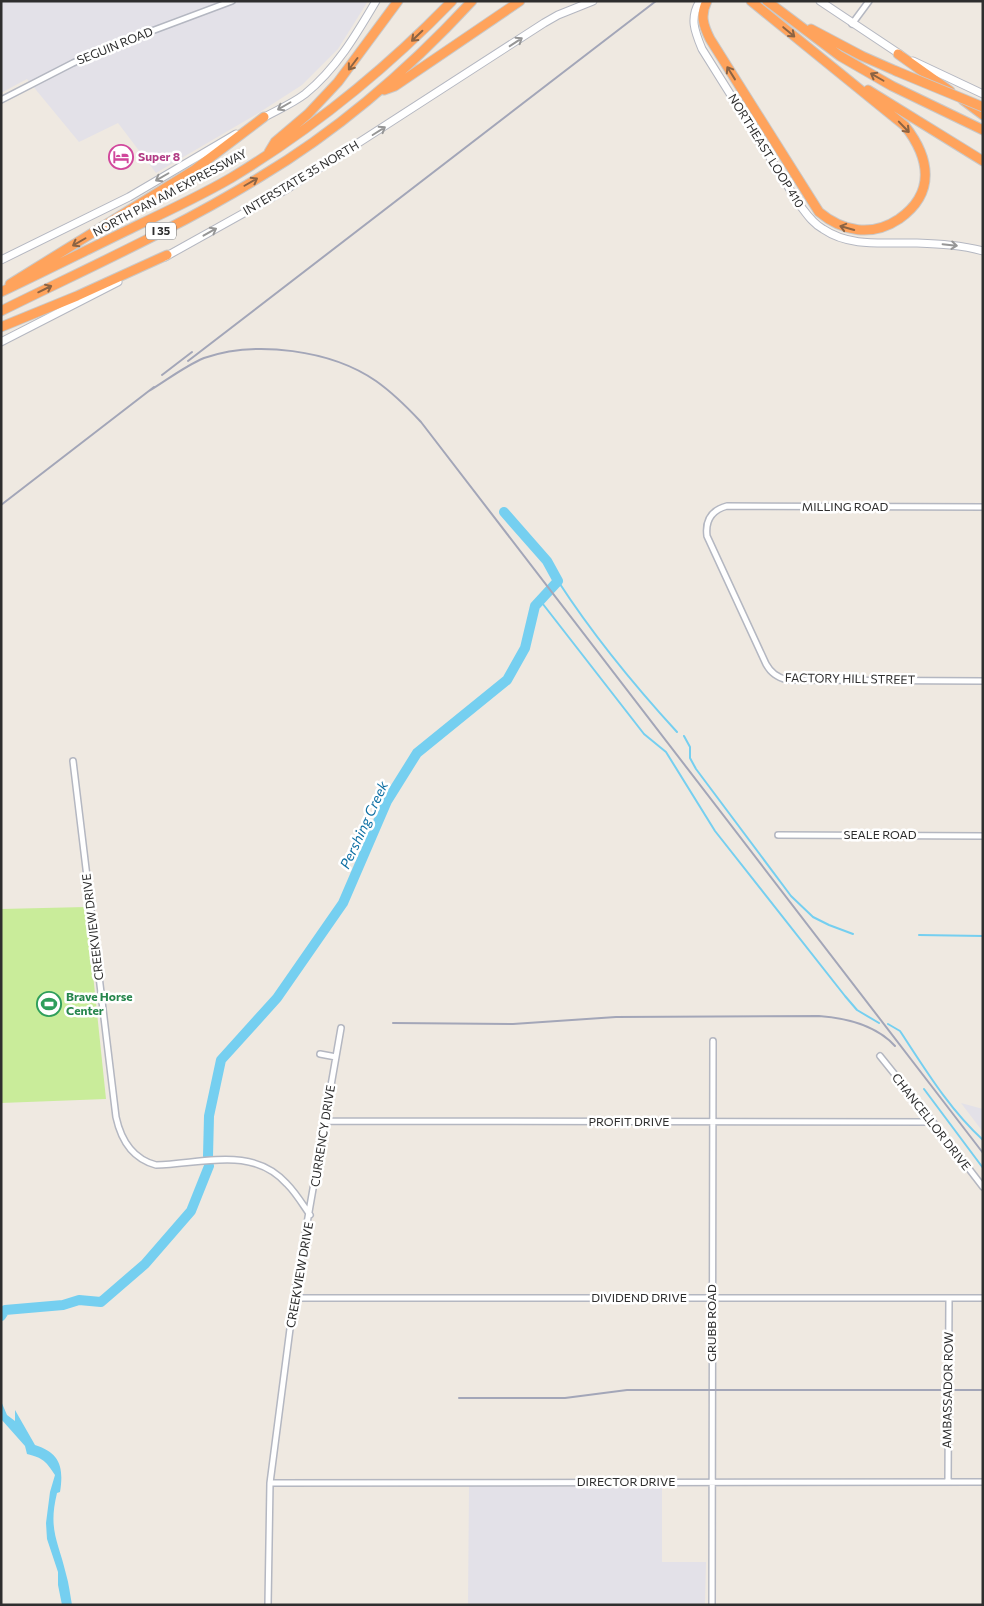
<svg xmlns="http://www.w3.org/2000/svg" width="984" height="1606" font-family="Commissioner,sans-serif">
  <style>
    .industrial { fill: #e3e1e8 }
    .pitch { fill: #c9ec9a }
    .water { fill: #75cff0 }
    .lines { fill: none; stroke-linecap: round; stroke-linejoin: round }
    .stream { stroke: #75cff0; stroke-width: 2 }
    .river { stroke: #75cff0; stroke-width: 10 }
    .street-casing { stroke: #b4b7c1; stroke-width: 8 }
    .secondary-casing { stroke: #b4b7c1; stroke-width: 9 }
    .highway-casing { stroke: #c9c9c9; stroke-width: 11 }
    .street { stroke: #fff; stroke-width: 5 }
    .secondary { stroke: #fff; stroke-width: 7 }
    .highway { stroke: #ffa35c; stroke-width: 9 }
    .rail { stroke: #a3a6b8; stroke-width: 2 }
    .highway-bridge-casing { stroke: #c9c9c9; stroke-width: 11; stroke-linecap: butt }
    .highway-bridge { stroke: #ffa35c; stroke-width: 9 }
    .oneway { stroke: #8c6343 }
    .oneway2 { stroke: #969696 }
    .labels { text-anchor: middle; stroke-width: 5; stroke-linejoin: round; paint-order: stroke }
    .shield { fill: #fff; stroke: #6d6d6d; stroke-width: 1 }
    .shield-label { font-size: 11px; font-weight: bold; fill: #2e2e2e }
    .street-label { font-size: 12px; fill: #2e2e2e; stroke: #fff }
    .hotel-label { font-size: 12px; font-weight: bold; fill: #b23c85; stroke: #fff; text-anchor: start }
    .leisure-label { font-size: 12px; font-weight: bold; fill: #27864d; stroke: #fff; text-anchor: start }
    .water-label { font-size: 14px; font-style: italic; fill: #0d6fa3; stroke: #fff }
  </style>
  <rect width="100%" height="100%" fill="#efe9e1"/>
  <!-- industrial -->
  <path class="industrial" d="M1,1h367l-30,48 -36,36 -45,29 -101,59 -38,-50 -39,19 -52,-63 -26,14z
    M961,1103l22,6v23z
    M469,1486l193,1v75h44l-1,43h-237z"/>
  <!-- pitch -->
  <path class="pitch" d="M86,907l20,192 -105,4v-194z"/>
  <!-- water -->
  <path class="water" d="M1,1401l6,14 8,6v-11l20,35c25,8 29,22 25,47l-3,1c-9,37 1,47 9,81 3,10 4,20 6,31h-10l-4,-20v-13l-11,-33 -1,-16 4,-31 5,-17c-9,-14 -12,-17 -28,-21l-2,-8 -24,-27z"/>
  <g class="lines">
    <!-- stream -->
    <path class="stream" d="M558,581c35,54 75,103 119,151
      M539,599l105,135 22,18 49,79 130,165 12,14 22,13
      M684,736l6,11v11l6,11 95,127 22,21 16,8 24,9
      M919,935l64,1
      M888,1024l12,7c25,38 49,78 83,109
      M924,1089l59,79"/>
    <!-- river -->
    <path class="river" d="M208,1156l1,-40 12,-56 56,-62 66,-95 44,-102 30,-48 90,-73 18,-32 10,-42 23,-25 -11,-20 -43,-49
      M1,1316l4,-6 58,-5 16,-5 22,2 44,-38 46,-53 18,-45"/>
    <defs>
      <path id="street" d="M852,24l17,-23
        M1,100l72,-37 36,-16 123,-46
        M983,507l-256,-1c-15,4 -22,14 -20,30l59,128c5,9 11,13 21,16l196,1
        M73,761l43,356c5,23 17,42 40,48 46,-1 96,-20 131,19 9,9 16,21 23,31
        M778,835l205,1
        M320,1054l16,3
        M880,1056l53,66 50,65
        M325,1121l608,1
        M294,1298h689
        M948,1482l1,-184
        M270,1483l713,-1
        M268,1605l2,-122 24,-185 47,-270
        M712,1605l1,-564"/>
      <path id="secondary" d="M700,1c-11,17 -5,31 2,48l97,155c7,9 13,19 24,25 28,19 62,13 94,14 22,1 44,2 66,8
        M820,1l81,54
        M913,61l70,33
        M261,119c14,-8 31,-15 44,-25 31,-25 51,-59 71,-93
        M165,257l122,-68 257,-166 14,-8 35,-14
        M1,260l128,-63 107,-63
        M1,342l117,-60"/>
      <path id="highway" d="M707,1c-7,14 -4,24 3,38l109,173c24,20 53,25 80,7 37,-26 31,-61 6,-93l-154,-125
        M767,1l73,55 52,30 91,44
        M811,29l51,27 34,15
        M898,54l52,37
        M384,90l11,-4 125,-85
        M868,90l115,71
        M963,100l20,15
        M269,152l6,-10 33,-28 30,-32 60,-81
        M10,284l184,-114 70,-53
        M1,292c44,-21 88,-43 133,-65 32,-15 66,-31 97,-49 81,-49 155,-109 221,-177
        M1,311c87,-43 176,-83 259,-134 79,-47 150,-109 212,-176
        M1,327l76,-31 90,-41"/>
    </defs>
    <!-- street casing -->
    <use href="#street" class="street-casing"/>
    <!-- secondary casing -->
    <use href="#secondary" class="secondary-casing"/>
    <!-- highway casing -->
    <use href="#highway" class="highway-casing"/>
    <!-- street -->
    <use href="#street" class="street"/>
    <!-- secondary -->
    <use href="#secondary" class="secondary"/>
    <!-- highway -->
    <use href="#highway" class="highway"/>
    <!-- rail -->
    <path class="rail" d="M188,361l468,-360
      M162,375l30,-23
      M149,391c18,-11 36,-25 55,-33 52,-18 127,-8 172,23 17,12 31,26 45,41l562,731
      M1,505l153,-118
      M393,1023l120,1 103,-7 203,-1c27,2 57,9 76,30
      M459,1398h106l62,-8h356"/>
    <defs>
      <path id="highway-bridge" d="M896,71l87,36"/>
    </defs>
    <!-- highway-bridge casing -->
    <use href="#highway-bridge" class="highway-bridge-casing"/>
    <!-- highway-bridge -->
    <use href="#highway-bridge" class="highway-bridge"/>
  </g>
  <!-- one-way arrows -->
  <defs><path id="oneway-shaft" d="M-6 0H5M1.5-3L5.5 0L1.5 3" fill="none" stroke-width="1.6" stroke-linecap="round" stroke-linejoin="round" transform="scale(1.25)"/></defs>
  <g class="oneway">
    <use href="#oneway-shaft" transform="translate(789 32) rotate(40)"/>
    <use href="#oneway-shaft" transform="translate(417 36) rotate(136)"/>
    <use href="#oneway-shaft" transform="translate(353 64) rotate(127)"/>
    <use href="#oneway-shaft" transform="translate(731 73) rotate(-122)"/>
    <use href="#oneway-shaft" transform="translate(877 77) rotate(-150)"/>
    <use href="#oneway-shaft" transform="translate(904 127) rotate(46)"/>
    <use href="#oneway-shaft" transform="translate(251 182) rotate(-30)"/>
    <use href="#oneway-shaft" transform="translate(847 228) rotate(-164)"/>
    <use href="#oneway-shaft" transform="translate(79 242) rotate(150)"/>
    <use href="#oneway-shaft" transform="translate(45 289) rotate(-26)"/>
  </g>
  <g class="oneway2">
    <use href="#oneway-shaft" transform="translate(516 42) rotate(-33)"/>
    <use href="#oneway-shaft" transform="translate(284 106) rotate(150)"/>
    <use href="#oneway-shaft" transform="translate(379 131) rotate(-32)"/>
    <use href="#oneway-shaft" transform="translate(162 177) rotate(150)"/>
    <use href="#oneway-shaft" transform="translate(210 232) rotate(-29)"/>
    <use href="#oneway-shaft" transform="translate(950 245) rotate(6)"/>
  </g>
  <!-- icons -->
  <defs>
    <symbol id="hotel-ring" viewBox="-11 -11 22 22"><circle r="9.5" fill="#fff" stroke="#d1479c" stroke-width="1.5"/><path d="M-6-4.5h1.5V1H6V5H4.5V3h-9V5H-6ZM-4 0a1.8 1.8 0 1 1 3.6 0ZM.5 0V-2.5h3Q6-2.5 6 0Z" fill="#d1479c"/></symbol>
    <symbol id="stadium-ring" viewBox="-11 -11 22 22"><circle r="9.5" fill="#fff" stroke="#2e9e5b" stroke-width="1.5"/><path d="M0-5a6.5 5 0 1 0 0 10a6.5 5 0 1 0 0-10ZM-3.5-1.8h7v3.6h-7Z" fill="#2e9e5b"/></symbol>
  </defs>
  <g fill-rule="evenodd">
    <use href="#hotel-ring" x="107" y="143" width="28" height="28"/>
    <use href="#stadium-ring" x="35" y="990" width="28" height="28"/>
  </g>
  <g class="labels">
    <!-- shield labels -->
    <rect class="shield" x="146" y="222.5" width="30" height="17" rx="4"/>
    <g class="shield-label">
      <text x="161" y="235">I 35</text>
    </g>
    <!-- street labels -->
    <g class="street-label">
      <text transform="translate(115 46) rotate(-22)" y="4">SEGUIN ROAD</text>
      <text transform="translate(766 151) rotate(58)" y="4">NORTHEAST LOOP 410</text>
      <text transform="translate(301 178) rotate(-31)" y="4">INTERSTATE 35 NORTH</text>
      <text transform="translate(170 193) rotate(-28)" y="4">NORTH PAN AM EXPRESSWAY</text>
      <text x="845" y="511">MILLING ROAD</text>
      <text transform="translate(850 679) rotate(1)" y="4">FACTORY HILL STREET</text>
      <text x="880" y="839">SEALE ROAD</text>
      <text transform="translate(93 927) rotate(-97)" y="4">CREEKVIEW DRIVE</text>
      <text x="629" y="1126">PROFIT DRIVE</text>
      <text transform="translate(931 1122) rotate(52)" y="4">CHANCELLOR DRIVE</text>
      <text transform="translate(323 1136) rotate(-81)" y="4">CURRENCY DRIVE</text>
      <text transform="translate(300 1275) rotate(-80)" y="4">CREEKVIEW DRIVE</text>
      <text x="639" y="1302">DIVIDEND DRIVE</text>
      <text transform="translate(712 1323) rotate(-90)" y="4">GRUBB ROAD</text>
      <text transform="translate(948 1390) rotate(-89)" y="4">AMBASSADOR ROW</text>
      <text x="626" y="1486">DIRECTOR DRIVE</text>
    </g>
    <!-- hotel labels -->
    <g class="hotel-label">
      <text x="138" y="161">Super 8</text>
    </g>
    <!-- leisure labels -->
    <g class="leisure-label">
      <text x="66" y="1001">Brave Horse<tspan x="66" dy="14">Center</tspan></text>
    </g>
    <!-- water labels -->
    <g class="water-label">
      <text transform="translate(364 825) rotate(-65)" y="5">Pershing Creek</text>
    </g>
  </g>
  <!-- border -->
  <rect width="984" height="1606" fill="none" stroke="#2e2e2e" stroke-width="5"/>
</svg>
